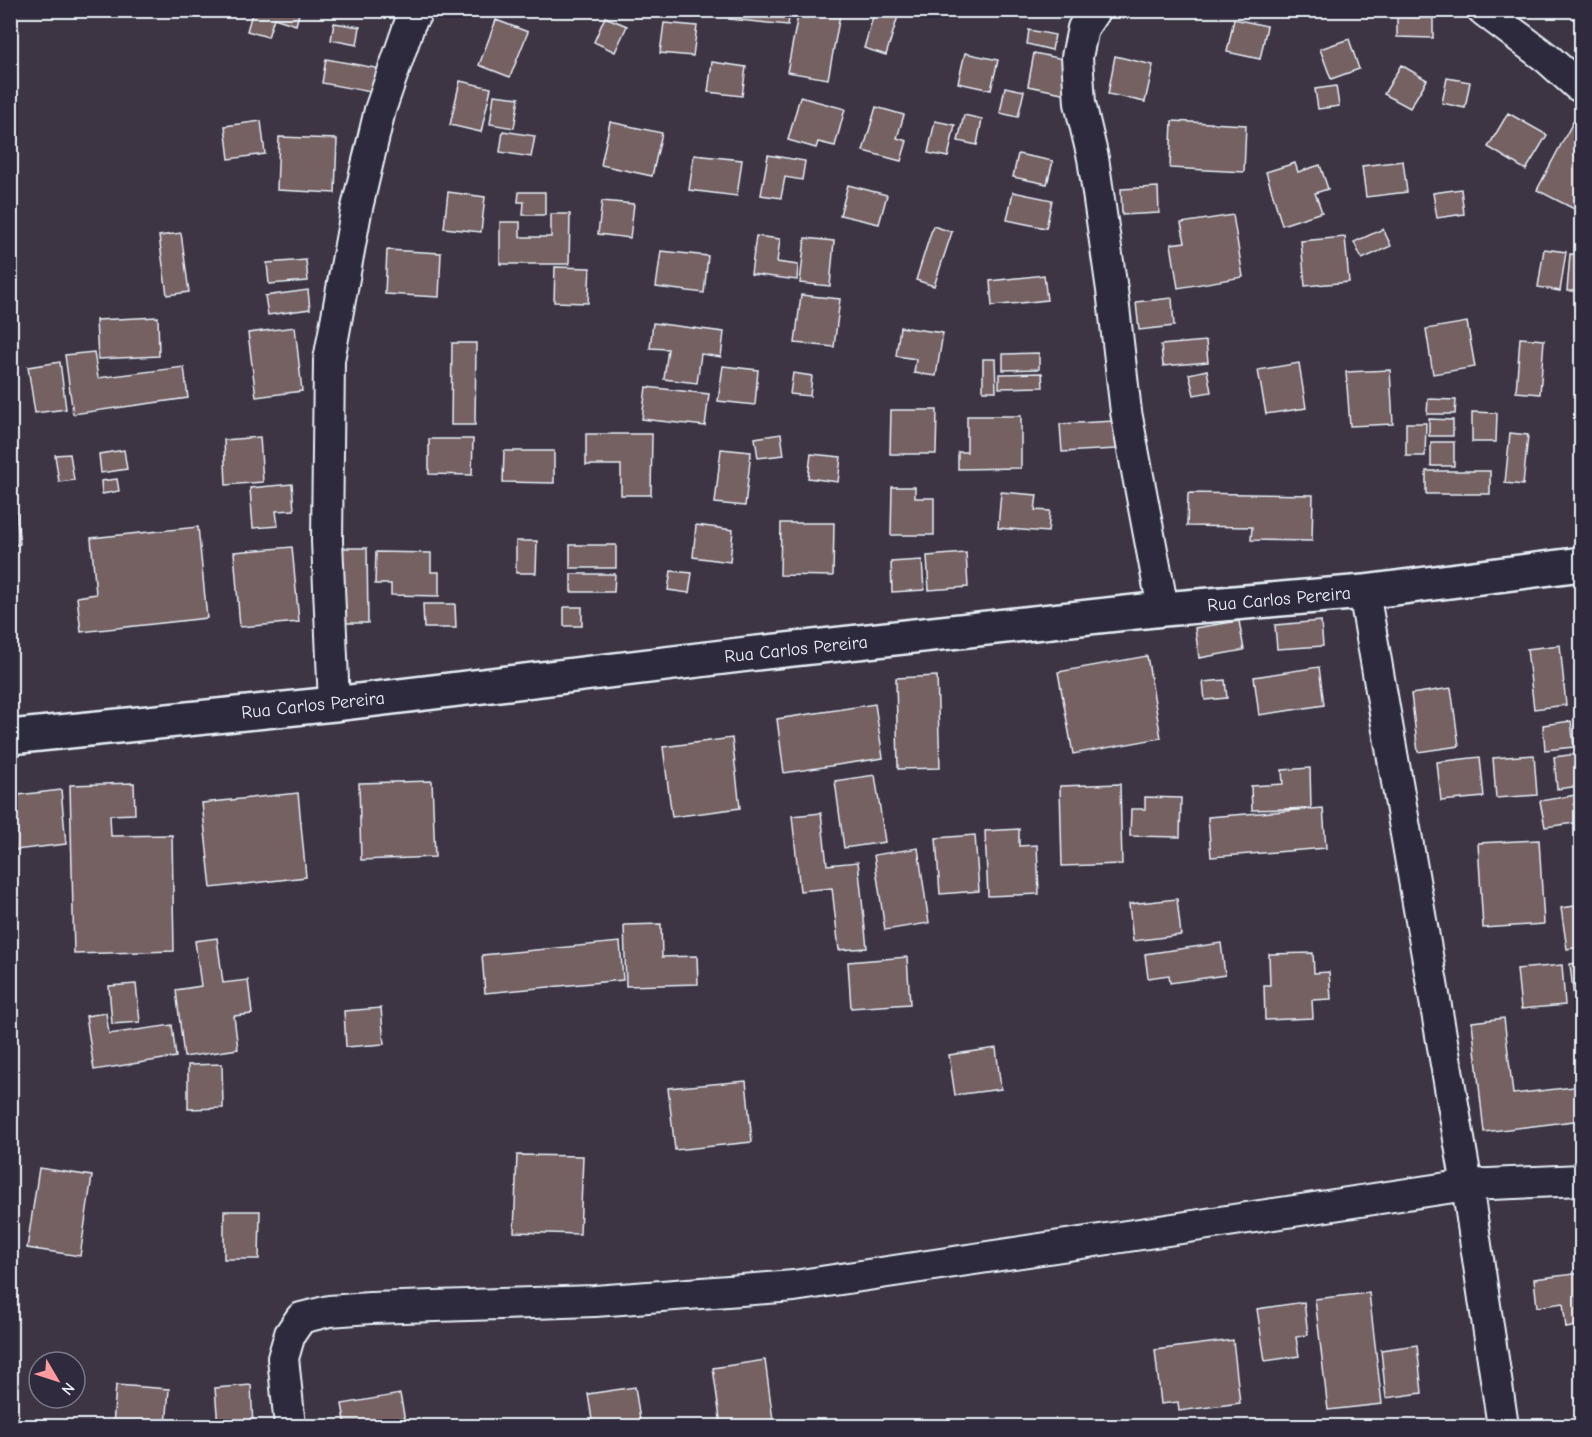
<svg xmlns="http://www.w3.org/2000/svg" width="1592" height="1437" font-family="'Comic Neue',sans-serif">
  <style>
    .building { fill: #746062; stroke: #e8f1f8; stroke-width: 1.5 }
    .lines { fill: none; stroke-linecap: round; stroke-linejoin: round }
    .street-casing { stroke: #e8f1f8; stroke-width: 34 }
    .secondary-casing { stroke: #e8f1f8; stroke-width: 38 }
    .street { stroke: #2f2a3d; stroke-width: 30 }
    .secondary { stroke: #2f2a3d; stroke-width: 33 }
    .labels { text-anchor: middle; stroke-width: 5; stroke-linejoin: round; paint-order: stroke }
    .street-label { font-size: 18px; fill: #e8f1f8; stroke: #2f2a3d }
  </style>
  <rect width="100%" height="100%" fill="#3d3544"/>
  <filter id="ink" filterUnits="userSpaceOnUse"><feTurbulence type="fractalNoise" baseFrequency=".0167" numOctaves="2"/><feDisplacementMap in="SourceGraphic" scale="12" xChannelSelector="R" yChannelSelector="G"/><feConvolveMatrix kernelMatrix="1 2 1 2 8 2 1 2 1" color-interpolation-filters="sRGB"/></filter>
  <g filter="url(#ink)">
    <!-- building -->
    <path class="building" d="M253,10h47l-4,15 -22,-7 -6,19 -21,-6z
      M730,10h60l-2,15 -59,-6z
      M799,10h42l-13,69 -41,-7z
      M875,10l23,6 -12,39 -22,-7z
      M605,17l22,9 -12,26 -21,-10z
      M1397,17l36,1v20l-36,-1z
      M1234,19l33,7 -7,33 -33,-7z
      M496,20l32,12 -18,45 -31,-12z
      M334,23l26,4 -3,18 -26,-5z
      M664,23l33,3 -4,30 -33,-3z
      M1029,30l26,5 -3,15 -25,-6z
      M1349,39l10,30 -28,10 -11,-30z
      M965,53l33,7 -7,30 -33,-7z
      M1034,53l39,8 -6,33 -39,-8z
      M1115,56l38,9 -8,37 -37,-8z
      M326,59l61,11 -5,24 -60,-11z
      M712,62l34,5 -4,29 -34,-4z
      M1401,65l26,15 -17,28 -26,-14z
      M1447,78l23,4 -5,26 -23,-5z
      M460,81l31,7 -10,44 -31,-7z
      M1336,86l3,20 -21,3 -3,-20z
      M1005,87l19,4 -6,26 -18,-4z
      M494,95l25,3 -5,30 -24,-4z
      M800,97l45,12 -10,37 -17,-4 -2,6 -28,-8z
      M876,107l28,8 -7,23 10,3 -6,20 -38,-10z
      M1508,113l39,22 -21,35 -38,-23z
      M964,115l18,4 -5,26 -19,-4z
      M261,121l4,33 -36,5 -4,-33z
      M935,121l20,4 -7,32 -20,-4z
      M1172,121l74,4 -2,47 -74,-4z
      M610,122l52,11 -10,43 -51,-11z
      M1573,122l9,4v87l-45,-23z
      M503,131l32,5 -4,21 -31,-5z
      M279,137l58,2 -2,54 -58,-3z
      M1018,154l35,7 -6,23 -34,-7z
      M694,155l48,5 -5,36 -48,-6z
      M768,155l37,6 -3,19 -17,-3 -4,21 -20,-3z
      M1403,161l4,31 -41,5 -4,-31z
      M1295,163l3,9 22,-7 8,24 -13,4 7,19 -40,13 -16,-53z
      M848,185l39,10 -8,29 -39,-9z
      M1158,187l1,26 -37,2 -1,-26z
      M1461,189l3,25 -27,4 -4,-25z
      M448,192l37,5 -4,35 -37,-4z
      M519,192h26v23h-22l1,-13h-6z
      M1013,192l39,8 -6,28 -39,-8z
      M602,201l32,3 -4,34 -32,-4z
      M551,214h19l-1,50h-69v-42h20v15h31z
      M1233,215l10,62 -65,11 -7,-44 14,-2 -4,-19z
      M933,226l19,6 -18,54 -18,-6z
      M1383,229l8,17 -29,13 -8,-17z
      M181,233l8,59 -22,3 -8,-59z
      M756,236l24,3 -3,23 21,3 -1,15 -46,-6z
      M1345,237l4,45 -44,4 -4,-45z
      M805,238l29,3 -4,45 -30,-3z
      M1544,249l22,3 -6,39 -22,-4z
      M387,250l54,3 -2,44 -54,-3z
      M661,251l47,5 -4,37 -48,-6z
      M1570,254l12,1v36h-15z
      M306,260l2,21 -39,3 -2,-21z
      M555,267l35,1 -2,35 -34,-1z
      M1044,275l3,25 -55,6 -2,-25z
      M308,290l2,19 -42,6 -3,-19z
      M801,295l39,4 -6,48 -39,-4z
      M1172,298l2,28 -35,4 -3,-28z
      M158,317l1,39 -61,3 -2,-39z
      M1467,322l8,45 -42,7 -7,-45z
      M653,323l71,9 -3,25 -20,-3 -4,29 -33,-4 4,-30 -18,-1z
      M295,327l7,64 -46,6 -8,-64z
      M900,327l43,6 -7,43 -22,-3 2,-14 -20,-3z
      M1520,338l24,2 -4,54 -24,-2z
      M1206,341l2,21 -45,4 -2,-21z
      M452,343h24l-1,82h-24z
      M94,352l4,26 86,-11 4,31 -115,16 -8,-59z
      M1039,353v16l-36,1v-16z
      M983,359h12l1,32h-13z
      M60,362l6,47 -31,4 -7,-46z
      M1299,363l7,45 -40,6 -8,-44z
      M723,366l35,4 -3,35 -37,-4z
      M1207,370l4,22 -17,3 -5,-21z
      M1390,370l3,54 -43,2 -4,-54z
      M793,373l19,3 -2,20 -20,-2z
      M1042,373l1,14 -44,1v-14z
      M646,387l63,7 -4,32 -63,-7z
      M1428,399l28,1 -1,14h-28z
      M891,410h46l-1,44h-46z
      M1472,412l25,1 -1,29h-24z
      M967,416h54v52l-63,1v-17h9z
      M1429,419l24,1v16h-24z
      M1114,421l2,28 -54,3 -2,-28z
      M1406,423h20l-1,33h-19z
      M1510,433l18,2 -5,50 -18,-2z
      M586,434h66l-1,61h-30v-30h-35z
      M781,434l3,21 -26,3 -3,-20z
      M260,437l3,45 -37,3 -2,-45z
      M429,439h44l-1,36 -43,-1z
      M1431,442h23v24h-23z
      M721,449l30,3 -6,54 -30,-3z
      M124,450l3,19 -26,4 -2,-19z
      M504,451h50v32l-51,-1z
      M70,454l4,26 -15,2 -4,-27z
      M811,454l30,3 -3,25 -30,-4z
      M1426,471h64v23h-64z
      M117,479l2,12 -17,3 -1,-13z
      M292,484l2,26 -18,1 2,15 -25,2 -3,-40z
      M892,487h23v11h19v37h-43z
      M1001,492l36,3 -2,15 15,1 -2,21 -50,-4z
      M1188,493l125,2 -1,46 -61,-1 1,-13 -65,-1z
      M10,503h5l5,41 -10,2z
      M781,523h53l-1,53 -53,-1z
      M696,525l37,5 -3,32 -37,-5z
      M198,527l9,91 -126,14 -4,-35 19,-3 -5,-56z
      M516,541h21l-1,32h-20z
      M570,545h46v23h-46z
      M292,547l7,75 -59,5 -6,-75z
      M335,548h32l1,75h-32z
      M376,552l55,1v19h8v24l-48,-1v-11h-16z
      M966,553l2,34 -39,3 -2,-34z
      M922,560l2,30 -32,2 -1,-30z
      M671,571l21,2 -3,20 -21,-3z
      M571,574h44l-1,18h-43z
      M423,604h32l1,24h-32z
      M564,607h18v19h-18z
      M1239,621l5,29 -45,8 -4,-30z
      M1321,621l2,25 -46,3 -2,-24z
      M1560,645l6,60 -32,4 -7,-60z
      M1147,656l14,82 -88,16 -15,-82z
      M1319,667l5,38 -65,10 -5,-38z
      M937,676l3,92 -42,1 -2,-91z
      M1225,680l2,18 -22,2 -2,-18z
      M1451,688l8,58 -41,6 -7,-58z
      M875,704l8,54 -99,15 -7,-54z
      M1571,721l3,26 -29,3 -2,-25z
      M732,738l8,70 -68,9 -9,-70z
      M1577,754l3,32 -23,3 -3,-32z
      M1534,755l3,40 -41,3 -3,-40z
      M1480,757l4,40 -43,4 -4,-39z
      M1310,768l1,40 -59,2 -1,-24 32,-2 -1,-14z
      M875,775l10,67 -41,6 -9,-67z
      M432,781l3,76 -74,3 -2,-77z
      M134,783l1,31 -25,1 1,21 61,-1 2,116 -100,3 -4,-169z
      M1120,784l2,80 -60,2 -2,-80z
      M61,790l5,54 -51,6 -5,-54z
      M298,793l8,84 -95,11 -9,-85z
      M1582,794v28l-37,5 -5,-26z
      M1145,797l36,1 -1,39 -50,-1 1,-27h14z
      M1323,808l3,40 -115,9 -3,-40z
      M821,813l6,52 31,-3 9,86 -28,2 -7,-62 -32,3 -8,-75z
      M1019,829v17l18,-1 2,49 -51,2 -3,-65z
      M975,835l4,56 -39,3 -4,-56z
      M1539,840l5,84 -61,4 -5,-85z
      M918,848l11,75 -44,7 -11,-75z
      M1177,899l4,36 -48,6 -4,-37z
      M1582,905v42l-15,2 -6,-41z
      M661,924l1,33 35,-1 1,28 -72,2 -2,-61z
      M217,938l6,45 25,-3 4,34 -18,2 4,33 -54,8 -8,-67 25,-4 -6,-45z
      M620,942l3,38 -138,13 -3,-38z
      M1221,943l4,32 -55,8 -1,-8 -21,3 -3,-24z
      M1313,953l1,20 15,-1 2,27 -19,1 1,18 -48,2 -1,-35h6l-1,-31z
      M907,957l3,47 -59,4 -3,-46z
      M1582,962v107l-12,-105z
      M1562,965l3,40 -44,4 -4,-40z
      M136,984l4,38 -28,2 -3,-38z
      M381,1008l3,36 -38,3 -2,-36z
      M106,1013l3,21 63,-9 4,32 -82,13 -8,-54z
      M1504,1018l9,76 69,-8v34l-98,12 -12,-110z
      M996,1048l5,41 -46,6 -6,-40z
      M222,1064l1,44 -35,1v-44z
      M746,1081l6,61 -77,8 -7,-62z
      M517,1155l66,1 -3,78 -66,-2z
      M39,1168l53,8 -12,80 -53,-8z
      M224,1211h36l-1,48h-35z
      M1582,1273v52l-16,3 -3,-25 -26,4 -3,-28z
      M1369,1293l13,111 -54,6 -13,-111z
      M1304,1302l4,33 -12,2 3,19 -34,5 -8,-52z
      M1233,1340l7,63 -61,8 -1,-9 -17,2 -6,-54z
      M1417,1345l5,48 -36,5 -5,-48z
      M765,1360l8,60 -52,6 -8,-58z
      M116,1385l53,4 -3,37h-53z
      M251,1385l2,41h-35l-3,-38z
      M635,1387l6,39h-48l-5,-32z
      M400,1394l6,32h-60l-4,-22z"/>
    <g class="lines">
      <defs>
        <path id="street" d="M1095,10l-12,18 -6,29 3,46 13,55 19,132 14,122 37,197
          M1483,10l65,49 29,26 5,3
          M1364,592l103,593 36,241
          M334,704l-7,-163 2,-181 27,-148 24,-102 30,-87 8,-13
          M290,1426l-7,-68 7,-24 11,-16 28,-7 41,-3 225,-7 199,-15 673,-101 115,-5"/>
        <path id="secondary" d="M10,737l324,-33 414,-50 415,-45 201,-17 218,-28"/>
      </defs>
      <!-- street casing -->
      <use href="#street" class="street-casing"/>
      <!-- secondary casing -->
      <use href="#secondary" class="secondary-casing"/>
      <!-- street -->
      <use href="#street" class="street"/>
      <!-- secondary -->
      <use href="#secondary" class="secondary"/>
    </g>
  </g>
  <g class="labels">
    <!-- street labels -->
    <g class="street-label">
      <text transform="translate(1279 599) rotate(-5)" y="6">Rua Carlos Pereira</text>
      <text transform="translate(796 649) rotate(-6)" y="6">Rua Carlos Pereira</text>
      <text transform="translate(313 705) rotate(-6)" y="6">Rua Carlos Pereira</text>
    </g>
  </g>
  <!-- margin -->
  <rect width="1592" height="1437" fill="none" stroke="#2f2a3d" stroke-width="36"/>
  <rect x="18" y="18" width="1556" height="1401" fill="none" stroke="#e8f1f8" stroke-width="2" filter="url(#ink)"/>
  <!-- north arrow -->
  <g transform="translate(57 1380) rotate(129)"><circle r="28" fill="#2f2a3d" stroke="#797a88" stroke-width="1.5"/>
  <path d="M0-4.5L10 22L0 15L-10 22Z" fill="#ff9aa2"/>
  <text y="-9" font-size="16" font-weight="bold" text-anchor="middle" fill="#e8f1f8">N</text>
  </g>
</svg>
